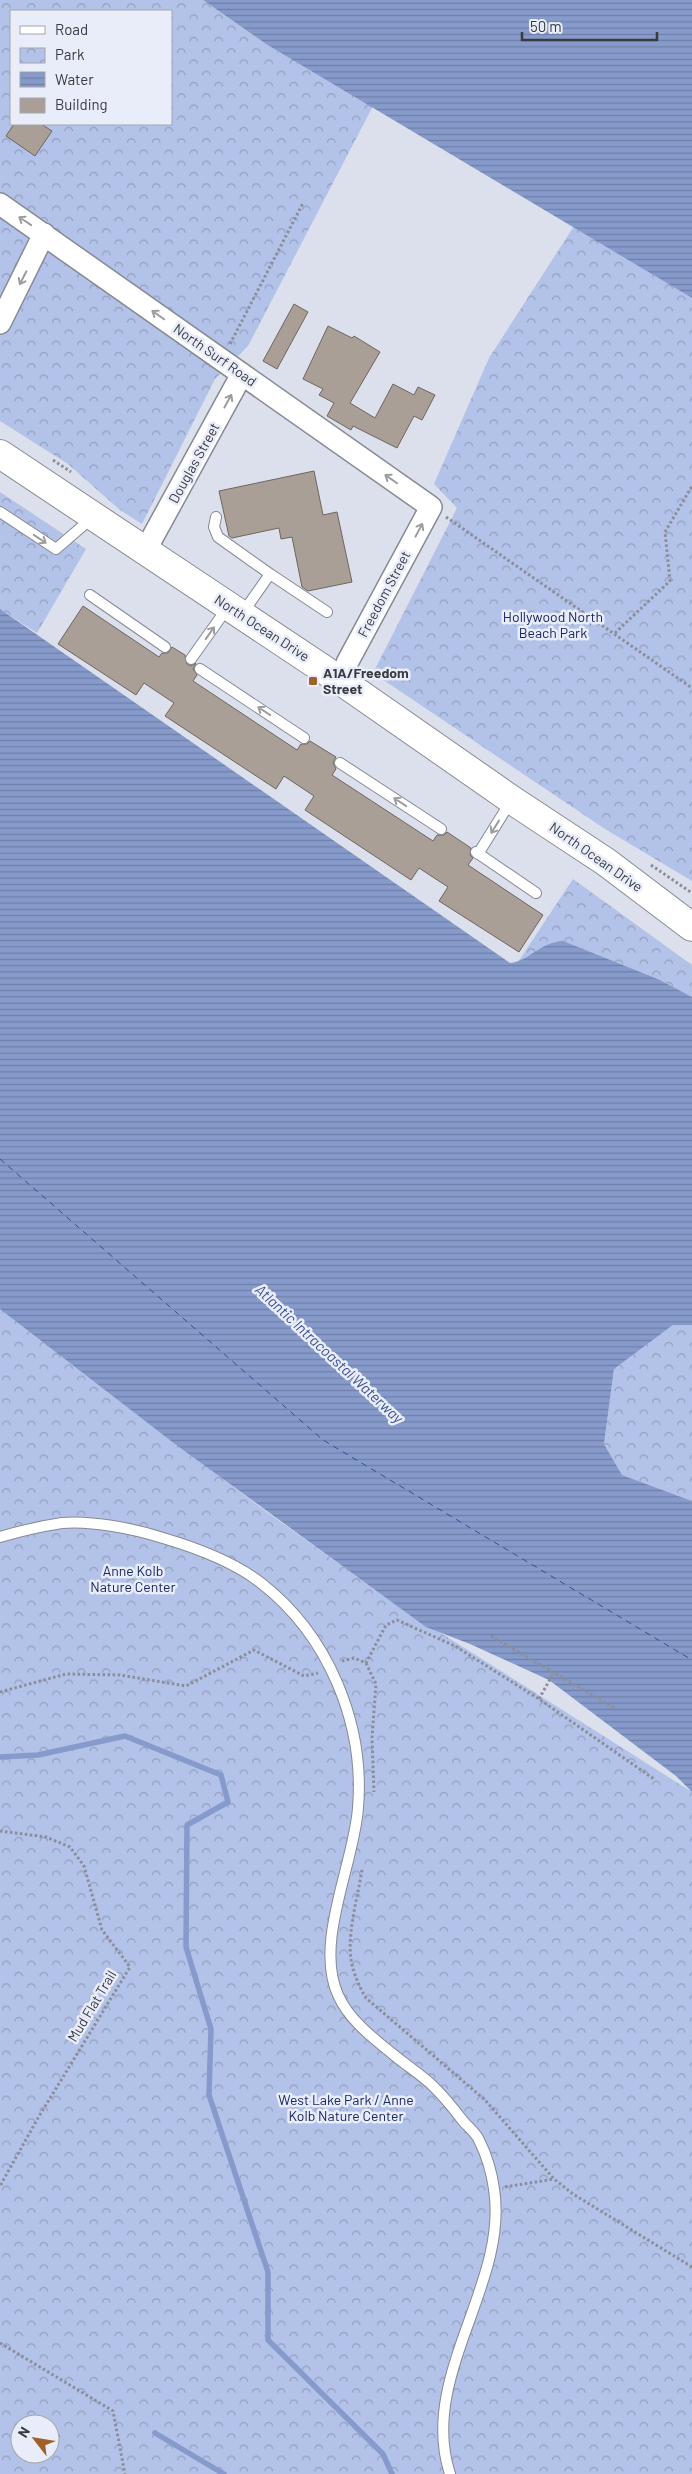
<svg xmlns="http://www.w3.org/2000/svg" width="692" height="2474" font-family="Barlow,sans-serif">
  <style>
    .park { fill: url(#park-crowns); fill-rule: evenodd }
    .water { fill: url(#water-rules) }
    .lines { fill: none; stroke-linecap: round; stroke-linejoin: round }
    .stream { stroke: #869acb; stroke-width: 5.5 }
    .ferry { stroke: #394f8d; stroke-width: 1; stroke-dasharray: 6 5; stroke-linecap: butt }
    .building { fill: #a99f97; stroke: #6f655e }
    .service-casing { stroke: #868a94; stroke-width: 12 }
    .minor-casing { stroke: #868a94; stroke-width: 24 }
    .primary-casing { stroke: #868a94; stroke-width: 30 }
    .path { stroke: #8b8e97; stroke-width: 3; stroke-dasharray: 2.5 2.5; stroke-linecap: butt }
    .service { stroke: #fff; stroke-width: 10 }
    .minor { stroke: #fff; stroke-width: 21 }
    .primary { stroke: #fff; stroke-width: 28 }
    .oneway { stroke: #9c9da0 }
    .poi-dot { fill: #9f6127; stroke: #e9edf9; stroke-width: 2 }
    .labels { text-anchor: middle; stroke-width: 5; stroke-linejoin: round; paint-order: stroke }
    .street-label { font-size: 14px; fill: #393b40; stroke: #e9edf9 }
    .park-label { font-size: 14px; fill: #172762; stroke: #e9edf9 }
    .poi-label { font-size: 14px; font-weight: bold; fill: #393b40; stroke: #e9edf9; text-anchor: start }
    .water-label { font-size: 15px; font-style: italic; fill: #394f8d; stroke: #e9edf9 }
  </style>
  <defs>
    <pattern id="park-crowns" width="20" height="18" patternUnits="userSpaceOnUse" patternTransform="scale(1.25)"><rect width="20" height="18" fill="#b3c2e8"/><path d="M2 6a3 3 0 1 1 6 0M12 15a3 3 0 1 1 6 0" fill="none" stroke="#939fbd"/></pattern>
    <pattern id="water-rules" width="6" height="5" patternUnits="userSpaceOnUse" patternTransform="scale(1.25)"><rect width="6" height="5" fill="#869acb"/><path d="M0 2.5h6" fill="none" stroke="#6f7fa6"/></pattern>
  </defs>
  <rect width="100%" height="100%" fill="#dbe0ec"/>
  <!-- park -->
  <path class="park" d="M0,0h203l63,44 107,62 -125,240 -33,33 -73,145 -22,-14 -52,-46 -68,-43zM11,11h160v113h-160z
    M574,226l118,72v583l-87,-52 -232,-156 84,-165 -23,-24 55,-126z
    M0,492l86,57 -49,84 -37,-24z
    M573,879l119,86v32l-32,-17 -142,-18z
    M0,1288l133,123 127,96 132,95 300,190v682h-692zM20,2424h30v30h-30z
    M673,1325h19v176l-70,-26 -18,-31 10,-75z"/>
  <!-- water -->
  <path class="water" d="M203,0h489v298l-426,-254z
    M0,609l510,354c20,-2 28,-20 53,-22l97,39 32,17v328h-19l-59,44 -10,75 18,31 70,26v291l-16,-16 -127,-96 -79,-36 -44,-17 -251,-183 -175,-135z"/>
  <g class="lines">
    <!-- stream -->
    <path class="stream" d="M0,1757l38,-2 87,-19 96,39 7,27 -41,23 -1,122 25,82 -2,66 59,177v68l115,114 9,20
      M155,2433l69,41"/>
    <!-- ferry -->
    <path class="ferry" d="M0,1159l323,281 369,220"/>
  </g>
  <!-- building -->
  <path class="building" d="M14,124h27l11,7 -17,25 -29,-20z
    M294,304l14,8 -31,57 -14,-8z
    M328,326l24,12 2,-2 26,16 -30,51 25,15 18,-34 21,11 4,-8 17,8 -13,25 -8,-4 -17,32 -44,-22 -2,4 -24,-14 7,-13 -15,-8 4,-6 -20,-10z
    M314,471l9,44 14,-3 15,70 -44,9 -6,-4 -10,-50 -11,2 -2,-11 -47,10 -3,-2 -10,-45z
    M83,606l76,51 3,-4h6l4,-6 13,8 2,9 4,2 5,-3 -3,6 4,6 -4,6 104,69 4,-6h6l3,-3 26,16 -3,6 3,6 -4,6 101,66 4,-6h7l3,-3 24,16 -1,7 3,3 -5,7 75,50 -24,37 -80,-51 9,-14 -29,-19 -8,12 -106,-70 9,-14 -30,-20 -8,13 -111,-73 9,-13 -30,-20 -8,12 -78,-51z"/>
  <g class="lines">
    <defs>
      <path id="service" d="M0,512l56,37 37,-32
        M216,517l-2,10 4,10 52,37 -28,40
        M270,574l57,38
        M90,595l75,52
        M191,659l37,-52
        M200,669l104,69
        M340,763l101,66
        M476,852l60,41
        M478,854l33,-53
        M0,1537c20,-6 42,-11 62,-14 28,-3 74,6 101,15 34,10 70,23 98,45 67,52 104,140 97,225 -4,56 -44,134 -20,187 11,25 35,43 56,60 13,11 28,20 40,32 10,10 20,22 29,34 5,6 13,12 16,19 7,14 13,34 15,49 15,95 -76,188 -44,285"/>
      <path id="minor" d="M0,204l431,303 -84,156 -3,20
        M0,323l44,-89
        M145,551l97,-177"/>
      <path id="primary" d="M0,454l344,229 168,117 94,62 86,65"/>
    </defs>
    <!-- service casing -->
    <use href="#service" class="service-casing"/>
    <!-- minor casing -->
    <use href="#minor" class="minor-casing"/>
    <!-- primary casing -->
    <use href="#primary" class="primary-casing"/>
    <!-- path -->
    <path class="path" d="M230,344l73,-141
      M53,460l18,12
      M446,517l246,171
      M615,633l55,-52 -5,-49 27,-46
      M651,865l41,28
      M491,1636l125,73
      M342,1661l12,-3 12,5 20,-38 11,-5 58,26 84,53 115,80
      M366,1663l10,21 -4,54 2,54
      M0,1692l66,-18 54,1 66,11 68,-36 50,26 14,-3
      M539,1699l15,-27
      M0,1831l46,6 24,10 14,19 18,64 28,37 -92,151 -38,68
      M362,1870c-4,26 -15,63 -11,89 2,14 8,27 15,39l119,102 69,79 19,15 119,73
      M505,2187l49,-8
      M0,2343l113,68 12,63"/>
    <!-- service -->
    <use href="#service" class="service"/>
    <!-- minor -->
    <use href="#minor" class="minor"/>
    <!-- primary -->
    <use href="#primary" class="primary"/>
  </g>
  <!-- one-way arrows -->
  <defs><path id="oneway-shaft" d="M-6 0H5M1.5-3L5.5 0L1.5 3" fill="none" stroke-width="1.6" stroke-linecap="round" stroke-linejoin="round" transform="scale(1.25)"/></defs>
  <g class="oneway">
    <use href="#oneway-shaft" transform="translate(25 221) rotate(-146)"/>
    <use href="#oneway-shaft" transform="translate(23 278) rotate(117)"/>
    <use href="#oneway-shaft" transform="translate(158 315) rotate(-145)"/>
    <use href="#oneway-shaft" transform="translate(228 401) rotate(-61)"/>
    <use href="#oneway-shaft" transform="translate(391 479) rotate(-145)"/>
    <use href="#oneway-shaft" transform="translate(419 530) rotate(-62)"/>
    <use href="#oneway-shaft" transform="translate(40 539) rotate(34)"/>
    <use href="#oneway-shaft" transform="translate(210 633) rotate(-55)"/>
    <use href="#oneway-shaft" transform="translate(264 711) rotate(-146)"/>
    <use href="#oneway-shaft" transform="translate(400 802) rotate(-146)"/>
    <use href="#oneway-shaft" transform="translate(495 827) rotate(122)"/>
  </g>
  <!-- markers -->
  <rect class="poi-dot" x="308" y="676" width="10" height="10" rx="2.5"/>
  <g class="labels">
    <!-- street labels -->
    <g class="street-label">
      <text transform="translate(215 355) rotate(35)" y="5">North Surf Road</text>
      <text transform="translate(194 463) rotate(-61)" y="5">Douglas Street</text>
      <text transform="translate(384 594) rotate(-62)" y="5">Freedom Street</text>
      <text transform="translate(262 628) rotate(33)" y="5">North Ocean Drive</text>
      <text transform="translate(596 857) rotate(35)" y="5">North Ocean Drive</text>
      <text transform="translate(92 2006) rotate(-59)" y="5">Mud Flat Trail</text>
    </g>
    <!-- park labels -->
    <g class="park-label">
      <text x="553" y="622">Hollywood North<tspan x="553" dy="16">Beach Park</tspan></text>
      <text x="133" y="1576">Anne Kolb<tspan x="133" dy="16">Nature Center</tspan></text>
      <text x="346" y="2105">West Lake Park / Anne<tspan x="346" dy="16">Kolb Nature Center</tspan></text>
    </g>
    <!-- poi labels -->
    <g class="poi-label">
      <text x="323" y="678">A1A/Freedom<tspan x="323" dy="16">Street</tspan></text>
    </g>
    <!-- water labels -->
    <g class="water-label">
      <text transform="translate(329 1354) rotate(43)" y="5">Atlantic Intracoastal Waterway</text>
    </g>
  </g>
  <!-- legend -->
  <rect x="10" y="10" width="162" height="115" fill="#e9edf9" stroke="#a3a6af"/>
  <rect x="20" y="26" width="25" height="8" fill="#ffffff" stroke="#a3a6af"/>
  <text x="55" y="35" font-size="15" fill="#393b40">Road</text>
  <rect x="20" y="48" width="25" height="15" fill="url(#park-crowns)" stroke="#a3a6af"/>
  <text x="55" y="60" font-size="15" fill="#393b40">Park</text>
  <rect x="20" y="72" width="25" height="15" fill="url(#water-rules)" stroke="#a3a6af"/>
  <text x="55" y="85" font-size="15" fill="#393b40">Water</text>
  <rect x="20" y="98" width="25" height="15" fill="#a99f97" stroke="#a3a6af"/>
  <text x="55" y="110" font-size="15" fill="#393b40">Building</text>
  <!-- north arrow -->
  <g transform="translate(35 2439) rotate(301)"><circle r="24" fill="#e9edf9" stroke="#a3a6af"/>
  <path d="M0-4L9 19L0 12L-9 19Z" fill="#9f6127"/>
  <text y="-8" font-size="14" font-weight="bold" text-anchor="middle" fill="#393b40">N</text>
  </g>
  <!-- scale -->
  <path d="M522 32v8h135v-8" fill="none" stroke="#393b40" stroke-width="2.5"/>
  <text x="530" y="32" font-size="15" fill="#393b40" stroke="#e9edf9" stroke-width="4" paint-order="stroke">50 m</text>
</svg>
